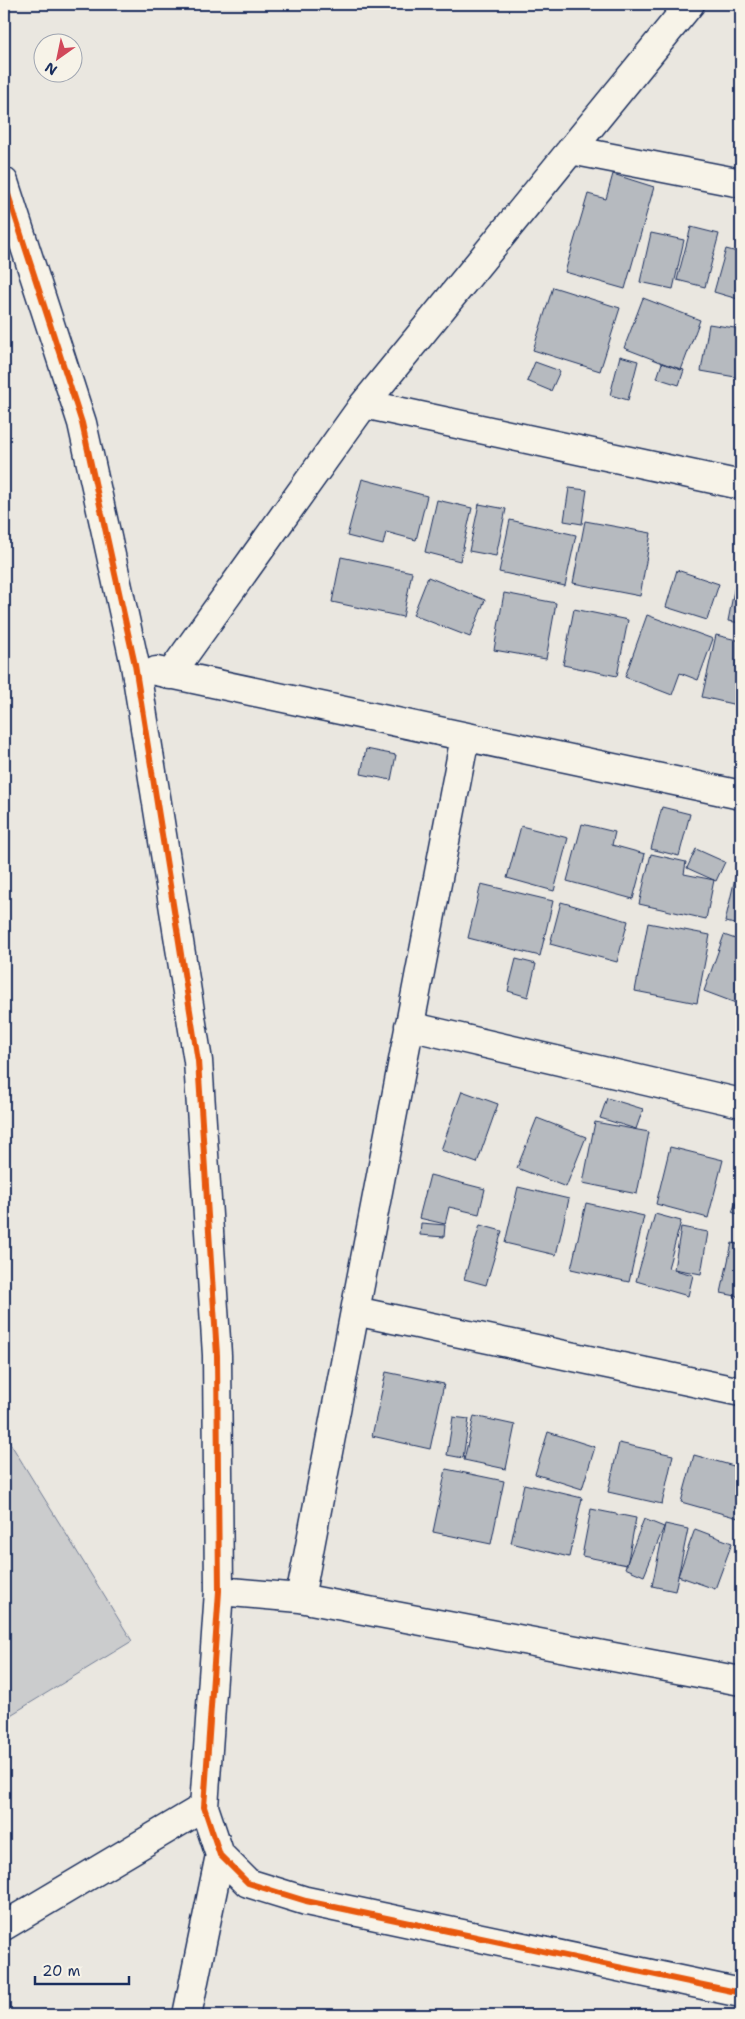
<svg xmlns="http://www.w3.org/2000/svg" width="745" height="2019" font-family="'Shantell Sans',sans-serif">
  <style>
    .green { fill: #cbcccd; stroke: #737e96 }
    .building { fill: #b6babf; stroke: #1b2f5e }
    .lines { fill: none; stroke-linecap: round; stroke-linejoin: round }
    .minor-casing { stroke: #1b2f5e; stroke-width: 31 }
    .minor { stroke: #f7f3e8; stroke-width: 28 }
    .cycleway-casing { stroke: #f7f3e8; stroke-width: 9 }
    .cycleway { stroke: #e8590c; stroke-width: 6 }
  </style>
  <rect width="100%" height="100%" fill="#eae7e0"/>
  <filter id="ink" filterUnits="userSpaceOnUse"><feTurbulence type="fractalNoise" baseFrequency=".02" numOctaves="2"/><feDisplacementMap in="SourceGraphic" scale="10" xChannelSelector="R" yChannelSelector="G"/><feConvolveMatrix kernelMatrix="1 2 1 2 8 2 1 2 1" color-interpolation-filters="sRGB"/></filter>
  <g filter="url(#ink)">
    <!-- green -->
    <path class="green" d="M4,1433l128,208 -128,78z"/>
    <!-- building -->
    <path class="building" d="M613,174l41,13 -29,102 -60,-17 23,-78 18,5z
      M691,227l28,7 -14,53 -28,-7z
      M651,233l33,7 -11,49 -33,-7z
      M726,249l15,4v47l-27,-8z
      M553,287l67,21 -20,63 -67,-21z
      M643,298l57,22 -19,50 -57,-22z
      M709,324l32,5v49l-40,-7z
      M620,356l18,5 -10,39 -18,-5z
      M535,362l25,9 -9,20 -24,-10z
      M662,363l22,7 -5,15 -22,-7z
      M362,479l65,17 -11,44 -30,-8 -3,13 -36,-9z
      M569,488l18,2 -5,34 -18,-3z
      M437,500l35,8 -12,53 -35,-9z
      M479,504l27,5 -10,47 -27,-5z
      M510,520l66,15 -11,51 -66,-14z
      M585,521l66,12 -11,63 -67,-13z
      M341,557l71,15 -9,45 -71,-15z
      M739,564h2v59l-13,-2z
      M677,570l42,14 -12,36 -41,-13z
      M428,577l57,23 -15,37 -57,-22z
      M504,593l52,10 -10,56 -52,-9z
      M574,609l54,11 -11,56 -54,-11z
      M647,615l66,24 -15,41 -18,-7 -8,22 -47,-18z
      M716,635l25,6v65l-39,-9z
      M366,749l30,6 -5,25 -30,-6z
      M662,807l28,7 -11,42 -28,-7z
      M582,824l33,8 -3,13 33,9 -12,45 -66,-18z
      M521,826l47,12 -14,53 -47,-13z
      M696,849l29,13 -9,19 -29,-13z
      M651,854l35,8 -2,12 30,6 -8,39 -67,-15z
      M738,865l3,1v59l-16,-3z
      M481,884l72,17 -13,55 -72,-18z
      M561,902l67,19 -11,41 -67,-18z
      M648,923l62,12 -13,68 -62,-12z
      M724,935l17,6v64l-37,-14z
      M516,959l20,5 -8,33 -20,-6z
      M462,1091l36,13 -21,59 -36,-13z
      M607,1098l36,11 -7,20 -36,-11z
      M537,1118l49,19 -20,50 -49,-19z
      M595,1122l54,10 -12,62 -54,-11z
      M670,1147l53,13 -15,58 -52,-14z
      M430,1175l55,14 -6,25 -30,-7 -4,17 -26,-6z
      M518,1187l51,12 -13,56 -51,-12z
      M741,1191v25l-9,-4z
      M586,1203l58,13 -15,66 -58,-13z
      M655,1214l26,7 -13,47 25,7 -5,21 -52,-15z
      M421,1223l24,2 -1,12 -24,-2z
      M480,1225l22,6 -16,54 -22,-6z
      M681,1227l27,5 -7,42 -27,-5z
      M732,1243l9,2v52l-20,-4z
      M386,1372l58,12 -14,65 -58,-13z
      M474,1416l41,9 -9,44 -42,-9z
      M453,1417l16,2 -6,39 -16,-3z
      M548,1432l47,15 -13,42 -47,-15z
      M619,1443l54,12 -11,49 -54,-12z
      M694,1455l47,13v39l-3,11 -57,-16z
      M446,1469l58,12 -13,63 -58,-12z
      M524,1484l58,14 -13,59 -58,-14z
      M591,1509l45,9 -9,47 -45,-9z
      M644,1519l20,8 -20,49 -19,-8z
      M665,1524l23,5 -13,62 -23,-5z
      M695,1529l37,14 -17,46 -37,-13z
      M741,1549v31l-5,-1z"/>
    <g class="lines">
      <defs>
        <path id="minor" d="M571,150l170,33
          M4,182l78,241 53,242 63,396 19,294 2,236 -15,216 16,48 28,28 58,18 435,92
          M364,404l377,81
          M156,671l585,124
          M170,675l194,-271 326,-400
          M409,1026l332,77
          M355,1311l386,81
          M219,1591l81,7 441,83
          M300,1598l165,-861
          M4,1926l200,-119
          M187,2015l33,-160"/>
      </defs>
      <!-- minor casing -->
      <use href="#minor" class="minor-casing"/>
      <!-- minor -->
      <use href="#minor" class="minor"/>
      <defs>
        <path id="cycleway" d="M4,182l78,241 53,242 63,396 19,294 2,236 -15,216 16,48 28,28 58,18 435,92"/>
      </defs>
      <!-- cycleway casing -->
      <use href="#cycleway" class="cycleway-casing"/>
      <!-- cycleway -->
      <use href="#cycleway" class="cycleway"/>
    </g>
  </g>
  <!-- margin -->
  <rect width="745" height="2019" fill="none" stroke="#f7f3e8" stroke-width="20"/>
  <rect x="10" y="10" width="725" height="1999" fill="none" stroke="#1b2f5e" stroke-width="2" filter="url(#ink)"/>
  <!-- north arrow -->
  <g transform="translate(58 58) rotate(213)"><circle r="24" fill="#f7f3e8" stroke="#9fa5b1"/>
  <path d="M0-4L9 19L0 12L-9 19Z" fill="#d1495b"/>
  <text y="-8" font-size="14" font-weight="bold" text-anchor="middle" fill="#1b2f5e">N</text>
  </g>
  <!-- scale -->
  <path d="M35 1976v8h94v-8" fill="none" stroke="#1b2f5e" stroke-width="2.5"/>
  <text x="42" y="1976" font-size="15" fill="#1b2f5e" stroke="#f7f3e8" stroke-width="4" paint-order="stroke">20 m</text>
</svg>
